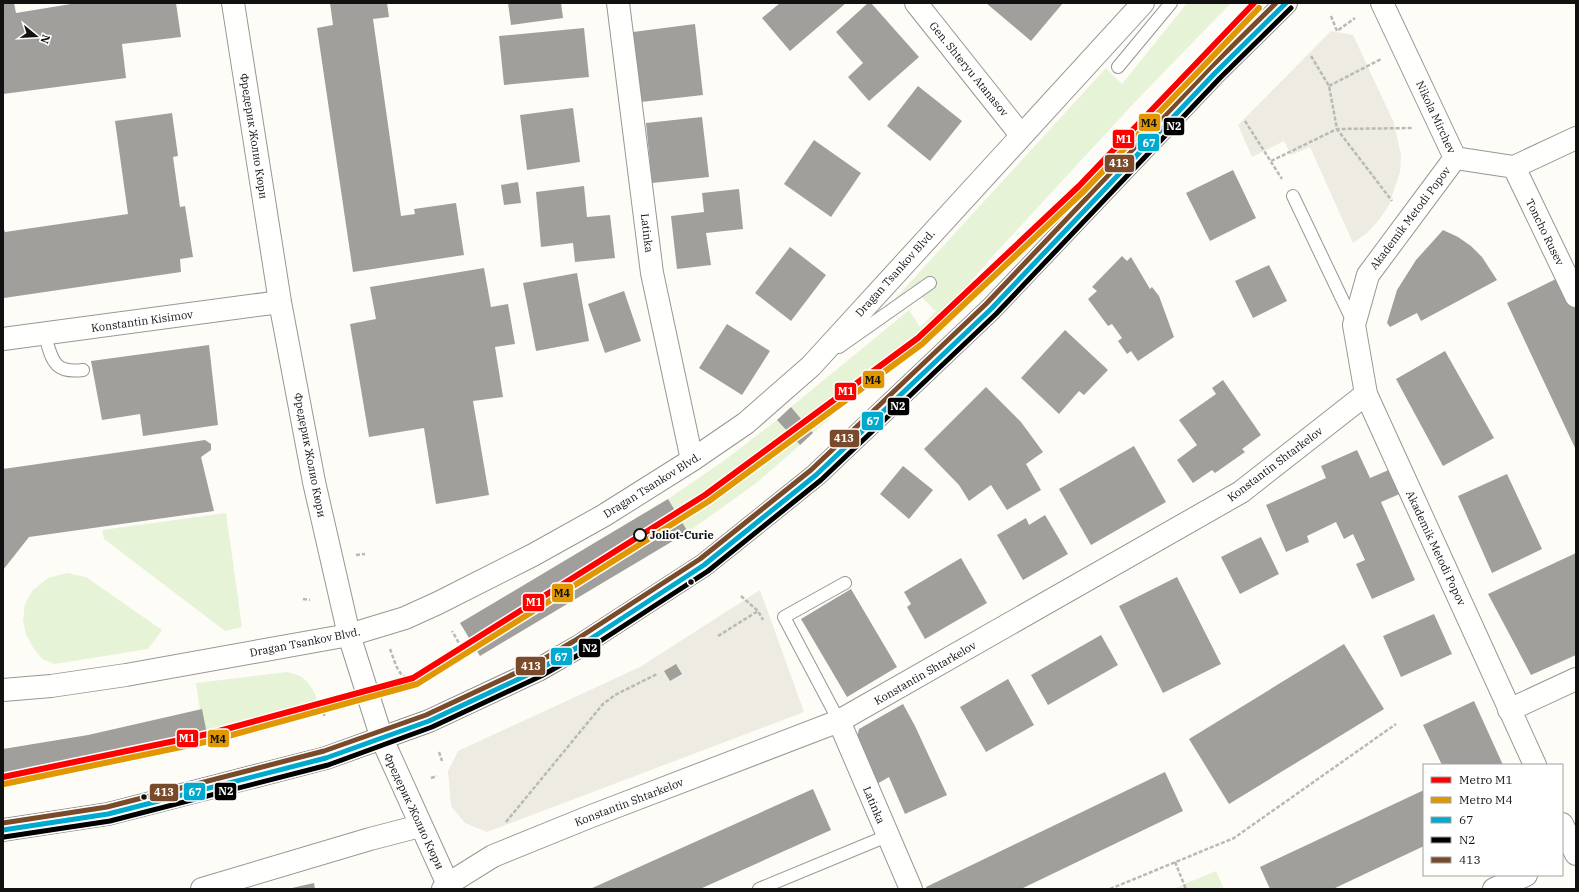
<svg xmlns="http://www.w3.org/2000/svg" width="1579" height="892" font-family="'IBM Plex Serif',serif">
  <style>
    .green { fill: #e7f3d7 }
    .plaza { fill: #edebe2 }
    .building { fill: #a19f9c }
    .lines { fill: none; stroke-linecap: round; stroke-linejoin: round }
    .service-casing { stroke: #979795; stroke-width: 14 }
    .minor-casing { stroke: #979795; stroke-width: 24 }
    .tertiary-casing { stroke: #979795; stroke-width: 24 }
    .secondary-casing { stroke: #8e8d8b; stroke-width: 24 }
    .path { stroke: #b9b9b8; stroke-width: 2.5; stroke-dasharray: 4 2; stroke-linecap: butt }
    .service { stroke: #fffffe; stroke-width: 12 }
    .minor { stroke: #fffffe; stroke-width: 22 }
    .tertiary { stroke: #fffffe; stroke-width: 22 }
    .secondary { stroke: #f6f4eb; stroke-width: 22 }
    .bus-1-casing { stroke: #fff; stroke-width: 8 }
    .bus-2-casing { stroke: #fff; stroke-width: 8 }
    .bus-3-casing { stroke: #fff; stroke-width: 8 }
    .bus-1 { stroke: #00a9ce; stroke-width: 5 }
    .bus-2 { stroke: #000; stroke-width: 5 }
    .bus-3 { stroke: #7a4b2a; stroke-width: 5 }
    .metro-1-casing { stroke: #fff; stroke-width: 9 }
    .metro-2-casing { stroke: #fff; stroke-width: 9 }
    .metro-1 { stroke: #f00; stroke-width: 6 }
    .metro-2 { stroke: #e09702; stroke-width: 6 }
    .stop-dot { fill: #fff; stroke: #111; stroke-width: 2 }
    .bus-dot { fill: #111; stroke: #fff; stroke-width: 1.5 }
    .labels { text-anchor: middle; stroke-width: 4; stroke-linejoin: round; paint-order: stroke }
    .street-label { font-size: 11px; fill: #111; stroke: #fff }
    .stop-label { font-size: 11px; font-weight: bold; fill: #111; stroke: #fff; text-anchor: start }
    .line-badge { stroke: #fff; stroke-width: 1.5 }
    .badge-label { font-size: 11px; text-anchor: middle; font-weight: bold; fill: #fff }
    .pale-badge-label { font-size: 11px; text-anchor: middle; font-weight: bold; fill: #111 }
  </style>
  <rect width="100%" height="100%" fill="#fdfcf7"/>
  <!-- green -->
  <path class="green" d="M1187,3h44l-97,100 -141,153 -68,78 -112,99 -22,-26 118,-97 11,17 16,-16 -25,-24 -18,14 213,-233 16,16z
    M777,420l23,25 -45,39 -67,48 -20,-33 54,-37z
    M226,513l16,114 -17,4 -121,-92 -2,-9z
    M67,573l19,4 76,53 -14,19 -93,15 -13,-5 -8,-10 -8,-15 -3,-14 2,-16 8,-14 15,-12z
    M287,672c4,1 9,2 13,4 11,6 21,25 17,37l-55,19 -53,12 -10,-39 -3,-22z
    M1216,871l8,18h-51z"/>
  <!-- plaza -->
  <path class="plaza" d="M1331,31l22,4 41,88 7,32 -1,17 -11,33 -10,15 -12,13 -14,10 -43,-96 -19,8 -7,-14 -32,16 -14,-32z
    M760,590l44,122 -317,120 -22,-9 -14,-17 -3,-35 10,-20 182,-84z"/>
  <!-- building -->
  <path class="building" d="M3,3h11l2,10 61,-10h99l5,34 -59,7 4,34 -123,16z
    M330,3h57l2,14 -16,2 28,197 14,-2 -1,-5 42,-6 8,52 -111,17 -36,-244 16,-3z
    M508,3h53l2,15 -52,7z
    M780,3h66l-56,48 -28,-33z
    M868,3h3l48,54 -50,44 -21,-24 15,-14 -27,-31z
    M986,3h77l-32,38z
    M695,24l8,71 -62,7 -8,-70z
    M584,28l5,49 -85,8 -5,-49z
    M918,86l44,35 -32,40 -43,-35z
    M573,108l7,54 -53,8 -7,-55z
    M172,113l6,43 -5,1 7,50 5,-1 8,51 -13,2 1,13 -177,26 -1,-71 2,5 123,-18 -13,-93z
    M702,117l7,60 -57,6 -6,-60z
    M814,140l47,33 -30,44 -47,-33z
    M1233,170l23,48 -46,23 -24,-48z
    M518,182l3,21 -17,2 -3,-20z
    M584,186l3,31 23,-2 5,43 -40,4 -2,-19 -32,4 -5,-55z
    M739,189l4,40 -37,4 5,32 -34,4 -6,-53 33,-4 -2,-19z
    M1443,230l15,7 13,9 11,11 15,23 -76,41 -4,-8 -27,14 -3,-4 10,-33 19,-30z
    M790,247l36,28 -35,46 -36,-28z
    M1122,256l5,5 4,-4 19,32 2,-2 7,9 15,41 -36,24 -7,-10 -4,3 -9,-13 4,-3 -10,-14 -4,2 -20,-27 9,-8 -5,-4z
    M1269,265l18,36 -34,17 -18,-37z
    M484,268l7,39 17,-3 7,40 -20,3 8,50 -30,4 16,94 -53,9 -12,-76 -55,9 -19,-113 26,-5 -6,-32z
    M577,273l12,68 -53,10 -13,-68z
    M1560,277l16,32v141l-69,-147z
    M624,291l17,50 -36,12 -17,-49z
    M727,324l43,27 -28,44 -43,-27z
    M1065,330l43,40 -24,25 -5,-4 -20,23 -38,-36z
    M209,345l9,80 -75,11 -3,-22 -38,6 -11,-59z
    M1445,351l49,87 -51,28 -47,-87z
    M1223,380l38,55 -19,14 3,3 -30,21 -3,-3 -19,13 -16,-23 20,-15 -18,-25 37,-26 -4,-6z
    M986,387l35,35 22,30 -17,12 15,26 -34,20 -16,-25 -22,16 -10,-16 -35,-36z
    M791,407l22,26 -13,12 -23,-25z
    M205,440l6,4v6l-10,7 13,54 -185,26 -26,33v-101z
    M1134,446l32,56 -75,43 -32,-56z
    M1357,450l13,28 21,-9 11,24 -21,9 34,78 -43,19 -16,-35 9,-4 -12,-26 -9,5 -8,-17 -29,14 2,6 -23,10 -20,-47 60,-27 -5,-12z
    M903,466l30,24 -24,29 -29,-25z
    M1507,474l35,75 -50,24 -34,-77z
    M668,499l20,33 -208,124 -20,-33z
    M1045,515l23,39 -45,26 -26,-45 29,-17 3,7z
    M1261,537l18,37 -39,20 -19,-37z
    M1576,553v102l-45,20 -43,-81z
    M961,558l26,45 -62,36 -18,-32 4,-3 -7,-12z
    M1177,577l44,87 -58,29 -44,-87z
    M851,589l46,78 -50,30 -46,-78z
    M1434,614l18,40 -51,23 -18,-41z
    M1101,635l17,30 -70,40 -17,-30z
    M1344,644l40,65 -155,95 -40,-65z
    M676,664l6,10 -12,7 -6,-10z
    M1008,679l26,46 -48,27 -26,-45z
    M1474,701l29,64h-61l-19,-40z
    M903,704l12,22 32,69 -42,19 -16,-37 -12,7 -22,-38 4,-17z
    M202,709l7,35 -114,25 -92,17v-37l85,-14z
    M1165,772l18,39 -162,78h-94l-1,-2z
    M813,789l18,41 -131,59h-110z
    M1424,790v56l-91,43h-63l-10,-22z
    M314,883l1,6h-23v-1z"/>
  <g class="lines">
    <defs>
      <path id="service" d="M1118,67l53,-64
        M1293,196l61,128
        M44,333c8,25 8,41 39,37
        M839,347l91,-64
        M839,721l-55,-104 61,-34
        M759,889l128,-53"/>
      <path id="minor" d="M233,3l47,299 34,180 35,153 33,104
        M618,3l34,270 40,187
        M916,3l105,132
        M1382,3l73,155
        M1455,158l-87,117 -14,50 12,69 169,371
        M1455,158l59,9 62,-29
        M1514,167l62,129
        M3,339l277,-37
        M3,690l48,-4 75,-11 223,-40 56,-17 33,-15 95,-48 70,-39 89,-56 54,-37 65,-57 332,-363
        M1509,710l67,-31
        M839,721l72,168
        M1562,824l14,30
        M202,889l168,-50 50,-13
        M443,889l5,-5 45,-28 96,-39 250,-96 402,-229 125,-98
        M1494,889l32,-14"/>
      <path id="tertiary" d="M382,739l68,150"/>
      <path id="secondary" d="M3,830l105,-16 218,-56 103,-37 109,-51 40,-23 126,-82 112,-90 175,-166 224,-236 71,-70"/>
    </defs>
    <!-- service casing -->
    <use href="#service" class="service-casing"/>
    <!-- minor casing -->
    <use href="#minor" class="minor-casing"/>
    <!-- tertiary casing -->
    <use href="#tertiary" class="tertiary-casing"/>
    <!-- secondary casing -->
    <use href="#secondary" class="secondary-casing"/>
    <!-- path -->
    <path class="path" d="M1331,16l6,15 18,-13
      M1311,56l18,30 8,43 55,72
      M1329,86l52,-27
      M1245,121l37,58
      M1271,161l66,-32 76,-1
      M649,539l7,-4 -2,-3
      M356,555l9,-1
      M741,596l17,15 5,9
      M303,599l7,1
      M718,636l40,-25
      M390,649c3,7 6,20 12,26 10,10 52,-17 62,-23l-12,-21
      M414,677l4,11
      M324,712v6
      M439,752l3,9
      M431,778l6,-2
      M506,822l97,-118 12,-9 42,-21
      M1175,862l11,27
      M1110,889l124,-51 162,-114"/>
    <!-- service -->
    <use href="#service" class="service"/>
    <!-- minor -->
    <use href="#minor" class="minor"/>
    <!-- tertiary -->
    <use href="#tertiary" class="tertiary"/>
    <!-- secondary -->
    <use href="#secondary" class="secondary"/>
    <defs>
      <path id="bus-1" d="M3,830l105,-16 218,-56 103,-37 109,-51 40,-23 126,-82 112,-90 175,-166 224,-236 71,-70"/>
      <path id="bus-2" d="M4,837l106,-16 218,-56 104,-38 109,-51 41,-23 126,-82 113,-91 175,-166 224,-236 71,-70"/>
      <path id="bus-3" d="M3,823l104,-16 217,-56 102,-36 109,-51 39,-23 126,-82 111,-89 175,-166 224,-236 66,-65"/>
    </defs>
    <!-- bus-1 casing -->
    <use href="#bus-1" class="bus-1-casing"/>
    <!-- bus-2 casing -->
    <use href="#bus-2" class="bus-2-casing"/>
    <!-- bus-3 casing -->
    <use href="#bus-3" class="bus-3-casing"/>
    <!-- bus-1 -->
    <use href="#bus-1" class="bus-1"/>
    <!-- bus-2 -->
    <use href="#bus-2" class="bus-2"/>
    <!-- bus-3 -->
    <use href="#bus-3" class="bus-3"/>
    <defs>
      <path id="metro-1" d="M3,777l205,-43 205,-56 292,-183 213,-157 161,-152 175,-183"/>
      <path id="metro-2" d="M4,784l206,-43 207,-57 292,-183 213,-157 162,-153 175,-183"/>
    </defs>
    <!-- metro-1 casing -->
    <use href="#metro-1" class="metro-1-casing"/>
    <!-- metro-2 casing -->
    <use href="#metro-2" class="metro-2-casing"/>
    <!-- metro-1 -->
    <use href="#metro-1" class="metro-1"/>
    <!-- metro-2 -->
    <use href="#metro-2" class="metro-2"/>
  </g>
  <!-- markers -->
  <circle class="stop-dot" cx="640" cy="535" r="6"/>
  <g class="bus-dot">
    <circle cx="691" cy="582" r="3.5"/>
    <circle cx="144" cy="797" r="3.5"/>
  </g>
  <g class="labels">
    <!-- street labels -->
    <g class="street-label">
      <text transform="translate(969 69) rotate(51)" y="4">Gen. Shteryu Atanasov</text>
      <text transform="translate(1436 117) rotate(65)" y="4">Nikola Mirchev</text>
      <text transform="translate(254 136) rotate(81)" y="4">Фредерик Жолио Кюри</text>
      <text transform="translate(1410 218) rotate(-53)" y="4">Akademik Metodi Popov</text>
      <text transform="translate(1545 232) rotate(64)" y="4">Toncho Rusev</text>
      <text transform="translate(647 233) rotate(83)" y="4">Latinka</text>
      <text transform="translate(895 273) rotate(-48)" y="4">Dragan Tsankov Blvd.</text>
      <text transform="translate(142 321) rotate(-8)" y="4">Konstantin Kisimov</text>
      <text transform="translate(310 455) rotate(79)" y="4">Фредерик Жолио Кюри</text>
      <text transform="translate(1275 464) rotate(-37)" y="4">Konstantin Shtarkelov</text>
      <text transform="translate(652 485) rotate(-32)" y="4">Dragan Tsankov Blvd.</text>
      <text transform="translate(1436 548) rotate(65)" y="4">Akademik Metodi Popov</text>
      <text transform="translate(305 642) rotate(-11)" y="4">Dragan Tsankov Blvd.</text>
      <text transform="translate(925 673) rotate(-30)" y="4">Konstantin Shtarkelov</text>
      <text transform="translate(629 802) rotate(-21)" y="4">Konstantin Shtarkelov</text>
      <text transform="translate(874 805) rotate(67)" y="4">Latinka</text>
      <text transform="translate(414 811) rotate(65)" y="4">Фредерик Жолио Кюри</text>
    </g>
    <!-- stop labels -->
    <g class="stop-label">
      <text x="650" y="539">Joliot-Curie</text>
    </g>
  </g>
  <g class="line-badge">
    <rect x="1138" y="113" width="23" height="19" rx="4" fill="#e09702"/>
    <rect x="1163" y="117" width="22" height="19" rx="4" fill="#000"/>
    <rect x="1112" y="129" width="23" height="20" rx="4" fill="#f00"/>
    <rect x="1137" y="133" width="23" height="19" rx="4" fill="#00a9ce"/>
    <rect x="1104" y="154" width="31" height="19" rx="4" fill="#7a4b2a"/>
    <rect x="862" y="370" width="23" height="19" rx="4" fill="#e09702"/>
    <rect x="834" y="382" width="23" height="19" rx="4" fill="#f00"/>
    <rect x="887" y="397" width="23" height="19" rx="4" fill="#000"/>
    <rect x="861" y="411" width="23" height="20" rx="4" fill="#00a9ce"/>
    <rect x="829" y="429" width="31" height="19" rx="4" fill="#7a4b2a"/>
    <rect x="551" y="583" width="23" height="20" rx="4" fill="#e09702"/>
    <rect x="522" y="593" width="23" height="19" rx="4" fill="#f00"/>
    <rect x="578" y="638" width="23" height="20" rx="4" fill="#000"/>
    <rect x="550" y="647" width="23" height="19" rx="4" fill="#00a9ce"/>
    <rect x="515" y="656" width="31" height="20" rx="4" fill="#7a4b2a"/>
    <rect x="176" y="729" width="23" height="19" rx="4" fill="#f00"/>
    <rect x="207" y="729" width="23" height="19" rx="4" fill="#e09702"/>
    <rect x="214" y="782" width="23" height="19" rx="4" fill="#000"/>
    <rect x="183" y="782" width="23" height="19" rx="4" fill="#00a9ce"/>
    <rect x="149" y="783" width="30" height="19" rx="4" fill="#7a4b2a"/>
  </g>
  <g class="badge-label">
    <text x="1174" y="130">N2</text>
    <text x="1124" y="143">M1</text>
    <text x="1149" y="147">67</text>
    <text x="1119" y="167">413</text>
    <text x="846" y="395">M1</text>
    <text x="898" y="410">N2</text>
    <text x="873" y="425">67</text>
    <text x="844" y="442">413</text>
    <text x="534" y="606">M1</text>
    <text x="590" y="652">N2</text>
    <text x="561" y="661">67</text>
    <text x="531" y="670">413</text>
    <text x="187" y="742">M1</text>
    <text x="226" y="795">N2</text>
    <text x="195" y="796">67</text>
    <text x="164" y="796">413</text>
  </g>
  <g class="pale-badge-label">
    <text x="1149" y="127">M4</text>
    <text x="873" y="384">M4</text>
    <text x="562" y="597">M4</text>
    <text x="218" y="743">M4</text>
  </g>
  <!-- border -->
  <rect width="1579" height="892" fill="none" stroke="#111111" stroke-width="8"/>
  <!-- legend -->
  <rect x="1423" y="764" width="140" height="112" fill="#ffffff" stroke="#a0a0a0"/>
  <rect x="1431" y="777" width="20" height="6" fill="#ff0000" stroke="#a0a0a0"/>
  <text x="1459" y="784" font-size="12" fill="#111111">Metro M1</text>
  <rect x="1431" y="797" width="20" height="6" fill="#e09702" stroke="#a0a0a0"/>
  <text x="1459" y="804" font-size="12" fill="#111111">Metro M4</text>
  <rect x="1431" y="817" width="20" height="6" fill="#00a9ce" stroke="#a0a0a0"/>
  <text x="1459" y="824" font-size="12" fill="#111111">67</text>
  <rect x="1431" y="837" width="20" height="6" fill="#000000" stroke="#a0a0a0"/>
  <text x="1459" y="844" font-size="12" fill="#111111">N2</text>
  <rect x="1431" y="857" width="20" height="6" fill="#7a4b2a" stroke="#a0a0a0"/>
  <text x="1459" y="864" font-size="12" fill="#111111">413</text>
  <!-- north arrow -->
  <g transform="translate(36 36) rotate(108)" stroke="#ffffff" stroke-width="3" paint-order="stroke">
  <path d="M0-3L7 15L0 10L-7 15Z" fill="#111111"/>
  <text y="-6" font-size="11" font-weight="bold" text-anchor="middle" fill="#111111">N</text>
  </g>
</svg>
